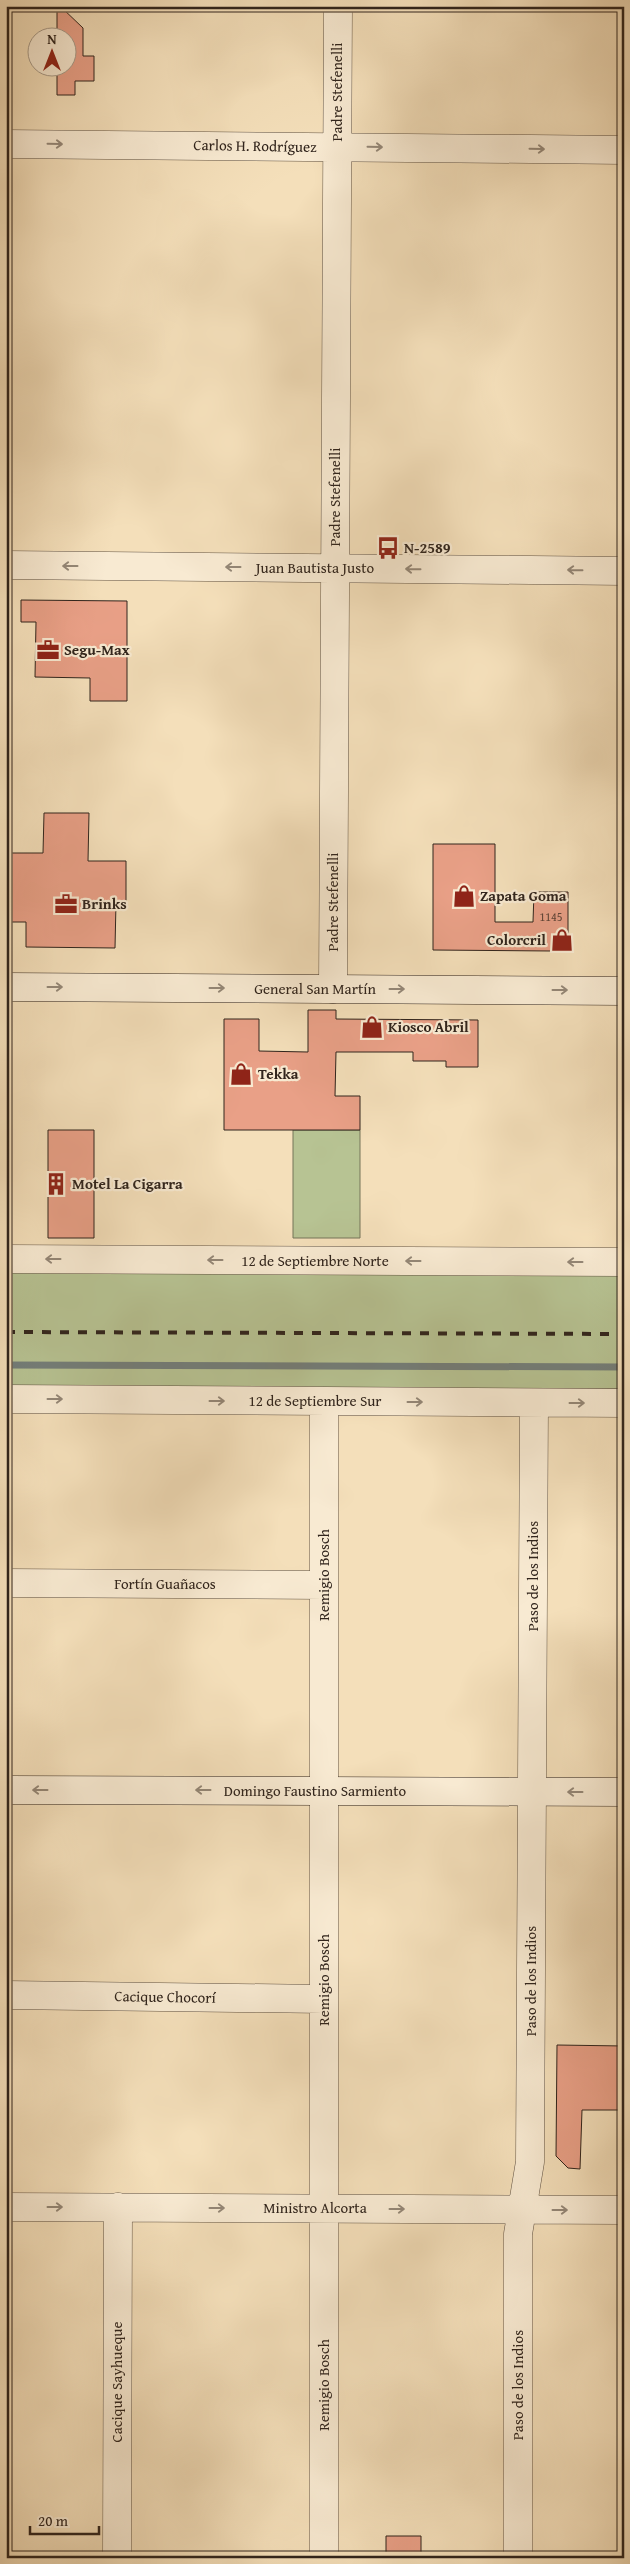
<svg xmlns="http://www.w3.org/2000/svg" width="630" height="2564" font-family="'Gentium Book Plus',serif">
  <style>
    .green { fill: #b7c393; stroke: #747458 }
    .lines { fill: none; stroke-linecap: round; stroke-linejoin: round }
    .stream { stroke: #737e7a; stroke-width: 7 }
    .building { fill: #e9a087; stroke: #30241c }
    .minor-casing { stroke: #615344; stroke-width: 29 }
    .secondary-casing { stroke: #30241c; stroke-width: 29 }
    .minor { stroke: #f8ead2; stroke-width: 28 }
    .secondary { stroke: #f8ead2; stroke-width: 28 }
    .rail { stroke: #30241c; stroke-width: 4; stroke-dasharray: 9 9; stroke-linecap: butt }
    .oneway { stroke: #948777 }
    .labels { text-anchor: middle; stroke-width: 4.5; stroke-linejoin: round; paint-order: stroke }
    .number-label { font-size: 12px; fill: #5e4337 }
    .street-label { font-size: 15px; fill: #30241c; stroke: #f8ead2 }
    .poi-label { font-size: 15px; font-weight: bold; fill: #30241c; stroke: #f8ead2; text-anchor: start }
  </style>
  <rect width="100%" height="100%" fill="#f4dfba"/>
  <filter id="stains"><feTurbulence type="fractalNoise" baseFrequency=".004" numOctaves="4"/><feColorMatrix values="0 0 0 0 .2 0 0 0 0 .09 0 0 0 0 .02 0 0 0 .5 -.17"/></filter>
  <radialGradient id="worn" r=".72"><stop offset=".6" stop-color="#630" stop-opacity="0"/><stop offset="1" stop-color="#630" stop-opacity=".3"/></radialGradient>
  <!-- green -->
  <path class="green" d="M293,1130h67v108h-67z
    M6,1272l618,1v116l-618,-1z"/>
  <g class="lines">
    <!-- stream -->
    <path class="stream" d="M6,1365l618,2"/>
  </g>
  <!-- building -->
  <path class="building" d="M57,6h3l23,22v28h11v25h-19v14h-18v-27h11v-30h-11z
    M21,600l106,1v100h-37v-23l-55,-1 1,-55h-15z
    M44,813h45l-1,48h38v41h-10l-1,46 -89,-1v-25h-20v-69h37z
    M433,844h62v78h38l1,-30h34v53h-12l-5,6 -118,-1z
    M308,1010h28v9l142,1v47h-32v-6h-33v-9h-77l-1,44h25v34h-136v-111h35v32l49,1z
    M48,1130h46v108h-46z
    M557,2045l67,1v64h-42l-2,59 -12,-1 -12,-12z
    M386,2536h35v22h-35z"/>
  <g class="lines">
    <defs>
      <path id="minor" d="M6,144l618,6
        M6,565l618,6
        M333,989l5,-983
        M6,1259l618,3
        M6,1399l618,4
        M324,1402v1156
        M6,1583l318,2
        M6,1995l318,4
        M6,2207l618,3
        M117,2558l1,-351
        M518,2558v-324l12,-72 4,-759"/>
      <path id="secondary" d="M6,987l618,4
        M6,1790l618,2"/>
    </defs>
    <!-- minor casing -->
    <use href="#minor" class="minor-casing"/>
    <!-- secondary casing -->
    <use href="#secondary" class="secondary-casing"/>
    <!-- minor -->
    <use href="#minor" class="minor"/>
    <!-- secondary -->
    <use href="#secondary" class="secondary"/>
    <!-- rail -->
    <path class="rail" d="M6,1332l618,2"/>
  </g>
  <!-- one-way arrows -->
  <defs><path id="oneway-shaft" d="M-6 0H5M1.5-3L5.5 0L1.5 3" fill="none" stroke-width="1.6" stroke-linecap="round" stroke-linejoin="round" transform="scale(1.25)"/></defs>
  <g class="oneway">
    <use href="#oneway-shaft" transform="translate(55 144) rotate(1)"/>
    <use href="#oneway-shaft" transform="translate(375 147) rotate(1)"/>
    <use href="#oneway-shaft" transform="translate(537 149) rotate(1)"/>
    <use href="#oneway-shaft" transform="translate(70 566) rotate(-180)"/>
    <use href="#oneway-shaft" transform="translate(233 567) rotate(-180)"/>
    <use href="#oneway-shaft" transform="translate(413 569) rotate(-179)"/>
    <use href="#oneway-shaft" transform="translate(575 570) rotate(-179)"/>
    <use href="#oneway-shaft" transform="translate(55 987)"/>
    <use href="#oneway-shaft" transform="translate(217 988)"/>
    <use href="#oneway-shaft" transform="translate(397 989)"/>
    <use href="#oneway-shaft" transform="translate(560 990)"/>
    <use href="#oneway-shaft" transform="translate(53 1259) rotate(-180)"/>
    <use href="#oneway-shaft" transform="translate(215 1260) rotate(-180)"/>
    <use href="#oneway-shaft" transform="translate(413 1261) rotate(-180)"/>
    <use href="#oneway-shaft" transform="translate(575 1262) rotate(-180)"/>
    <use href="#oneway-shaft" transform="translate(55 1399)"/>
    <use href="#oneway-shaft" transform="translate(217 1401)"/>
    <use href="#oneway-shaft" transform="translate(415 1402)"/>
    <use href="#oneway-shaft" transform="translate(577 1403)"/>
    <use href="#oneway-shaft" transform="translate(40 1790) rotate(-180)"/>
    <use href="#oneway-shaft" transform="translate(203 1790) rotate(-180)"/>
    <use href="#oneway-shaft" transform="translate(575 1792) rotate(-180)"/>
    <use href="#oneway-shaft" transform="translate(55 2207)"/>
    <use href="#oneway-shaft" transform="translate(217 2208)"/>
    <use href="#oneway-shaft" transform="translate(397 2209)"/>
    <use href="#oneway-shaft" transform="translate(560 2210)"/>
  </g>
  <!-- icons -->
  <defs>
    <symbol id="bus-bare" viewBox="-9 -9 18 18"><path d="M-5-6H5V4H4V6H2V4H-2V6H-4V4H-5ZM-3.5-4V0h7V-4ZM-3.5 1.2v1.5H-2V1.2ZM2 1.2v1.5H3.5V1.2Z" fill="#8f2418" stroke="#f8ead2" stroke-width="2.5" paint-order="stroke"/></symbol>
    <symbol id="office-bare" viewBox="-9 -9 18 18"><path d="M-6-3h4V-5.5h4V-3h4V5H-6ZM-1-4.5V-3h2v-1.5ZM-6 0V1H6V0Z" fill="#8f2418" stroke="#f8ead2" stroke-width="2.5" paint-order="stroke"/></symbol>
    <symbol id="shop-bare" viewBox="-9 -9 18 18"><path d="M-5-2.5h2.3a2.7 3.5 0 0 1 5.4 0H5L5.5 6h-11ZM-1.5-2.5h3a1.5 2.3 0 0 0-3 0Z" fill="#8f2418" stroke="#f8ead2" stroke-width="2.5" paint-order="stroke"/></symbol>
    <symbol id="building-bare" viewBox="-9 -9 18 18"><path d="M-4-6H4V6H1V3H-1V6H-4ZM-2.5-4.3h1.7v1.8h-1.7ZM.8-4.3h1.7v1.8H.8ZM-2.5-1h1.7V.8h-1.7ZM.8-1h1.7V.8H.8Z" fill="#8f2418" stroke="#f8ead2" stroke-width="2.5" paint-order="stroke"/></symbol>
  </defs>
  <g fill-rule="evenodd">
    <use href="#bus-bare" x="372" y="532" width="32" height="32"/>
    <use href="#office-bare" x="32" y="634" width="32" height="32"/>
    <use href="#shop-bare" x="448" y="880" width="32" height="32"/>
    <use href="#office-bare" x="50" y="888" width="32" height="32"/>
    <use href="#shop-bare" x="546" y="924" width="32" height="32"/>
    <use href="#shop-bare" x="356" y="1011" width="32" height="32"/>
    <use href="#shop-bare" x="225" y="1058" width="32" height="32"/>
    <use href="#building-bare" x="40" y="1168" width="32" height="32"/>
  </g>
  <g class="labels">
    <!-- number labels -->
    <g class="number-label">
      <text x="551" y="921">1145</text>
    </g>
    <!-- street labels -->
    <g class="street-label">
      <text transform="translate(337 92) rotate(-90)" y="5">Padre Stefenelli</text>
      <text transform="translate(255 146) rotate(1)" y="5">Carlos H. Rodríguez</text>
      <text transform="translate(335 497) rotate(-90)" y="5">Padre Stefenelli</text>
      <text x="315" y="573">Juan Bautista Justo</text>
      <text transform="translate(333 902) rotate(-90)" y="5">Padre Stefenelli</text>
      <text x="315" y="994">General San Martín</text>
      <text x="315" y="1266">12 de Septiembre Norte</text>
      <text x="315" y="1406">12 de Septiembre Sur</text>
      <text transform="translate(324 1575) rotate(-90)" y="5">Remigio Bosch</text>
      <text transform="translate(533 1576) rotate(-90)" y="5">Paso de los Indios</text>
      <text x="165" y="1589">Fortín Guañacos</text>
      <text x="315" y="1796">Domingo Faustino Sarmiento</text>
      <text transform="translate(324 1980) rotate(-90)" y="5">Remigio Bosch</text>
      <text transform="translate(531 1981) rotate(-90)" y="5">Paso de los Indios</text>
      <text transform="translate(165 1997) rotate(1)" y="5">Cacique Chocorí</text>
      <text x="315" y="2213">Ministro Alcorta</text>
      <text transform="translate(117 2382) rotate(-90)" y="5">Cacique Sayhueque</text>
      <text transform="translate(324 2385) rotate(-90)" y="5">Remigio Bosch</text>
      <text transform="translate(518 2385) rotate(-90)" y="5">Paso de los Indios</text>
    </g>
    <!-- poi labels -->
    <g class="poi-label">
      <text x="404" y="553">N-2589</text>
      <text x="64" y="655">Segu-Max</text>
      <text x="480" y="901">Zapata Goma</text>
      <text x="82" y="909">Brinks</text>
      <text x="546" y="945" text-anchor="end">Colorcril</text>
      <text x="388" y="1032">Kiosco Abril</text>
      <text x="258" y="1079">Tekka</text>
      <text x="72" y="1189">Motel La Cigarra</text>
    </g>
  </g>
  <!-- margin -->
  <rect width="630" height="2564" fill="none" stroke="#f4dfba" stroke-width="25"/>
  <rect x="8" y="8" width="615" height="2549" fill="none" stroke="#30241c" stroke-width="2.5"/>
  <rect x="12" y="12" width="605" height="2539" fill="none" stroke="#30241c"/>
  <!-- north arrow -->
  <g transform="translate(52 52)"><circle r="24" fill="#f8ead2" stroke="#a89b89"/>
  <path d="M0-4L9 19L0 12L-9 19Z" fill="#8f2418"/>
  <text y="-8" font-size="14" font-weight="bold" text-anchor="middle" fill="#30241c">N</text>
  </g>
  <!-- scale -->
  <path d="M30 2526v8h69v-8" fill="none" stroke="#30241c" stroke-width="2.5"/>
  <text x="38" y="2526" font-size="15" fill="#30241c" stroke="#f8ead2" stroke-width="4" paint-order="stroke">20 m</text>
  <rect width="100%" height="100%" filter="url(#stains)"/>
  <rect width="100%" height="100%" fill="url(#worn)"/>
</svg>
